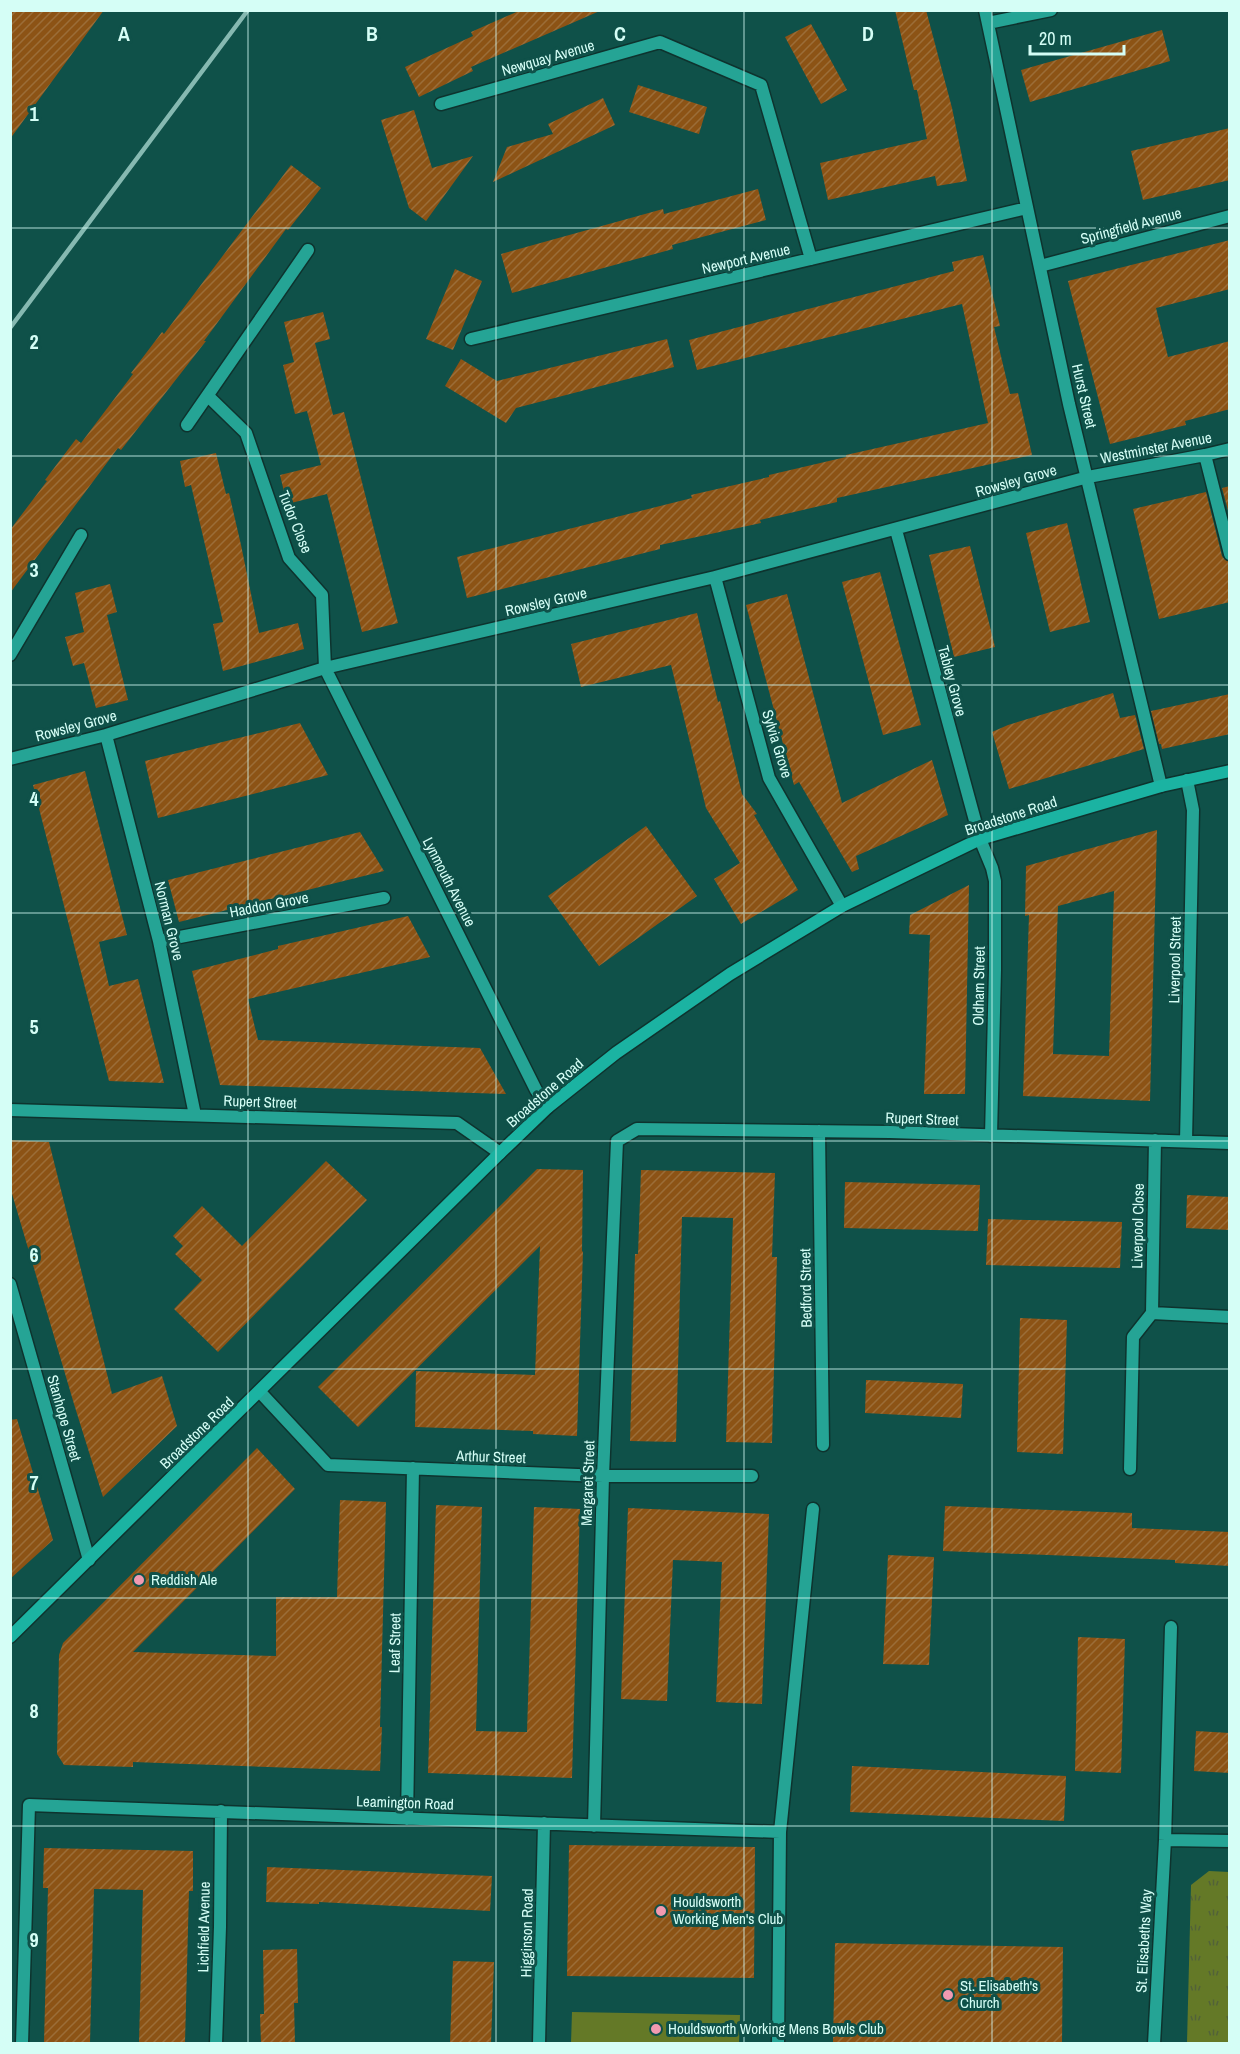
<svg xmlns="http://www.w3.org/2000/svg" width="1240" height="2054" font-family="'Archivo Narrow',sans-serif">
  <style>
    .grass { fill: url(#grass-tufts) }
    .pitch { fill: #647927 }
    .building { fill: url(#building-hatch); fill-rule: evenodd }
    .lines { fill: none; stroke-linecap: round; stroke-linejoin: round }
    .street-casing { stroke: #0e332e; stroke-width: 15 }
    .secondary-casing { stroke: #0e332e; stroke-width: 15 }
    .street { stroke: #25a495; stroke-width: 12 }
    .secondary { stroke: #1bb3a2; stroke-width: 12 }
    .rail { stroke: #86b9b1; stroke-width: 4.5 }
    .grid { fill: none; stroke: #d5fef6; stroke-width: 1.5; stroke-opacity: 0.55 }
    .poi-dot { fill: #f19ab1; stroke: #0f5149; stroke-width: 2 }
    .labels { text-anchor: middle; stroke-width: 6; stroke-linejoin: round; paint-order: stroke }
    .street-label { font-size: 15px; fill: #d5fef6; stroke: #0f5149 }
    .poi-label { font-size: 15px; fill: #d5fef6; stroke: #0f5149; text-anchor: start }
    .grid-label { font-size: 20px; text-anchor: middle; font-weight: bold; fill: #d5fef6; stroke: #0f5149; stroke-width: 6; stroke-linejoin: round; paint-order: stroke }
  </style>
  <defs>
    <pattern id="grass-tufts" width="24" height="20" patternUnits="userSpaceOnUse" patternTransform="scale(1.5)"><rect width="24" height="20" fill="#647927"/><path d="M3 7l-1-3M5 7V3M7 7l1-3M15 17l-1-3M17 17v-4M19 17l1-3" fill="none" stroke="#526238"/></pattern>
    <pattern id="building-hatch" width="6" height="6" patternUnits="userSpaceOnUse" patternTransform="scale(1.5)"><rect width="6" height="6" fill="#8c5315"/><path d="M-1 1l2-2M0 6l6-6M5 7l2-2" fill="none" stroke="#9b6d38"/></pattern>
  </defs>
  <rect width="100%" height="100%" fill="#0f5149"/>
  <!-- grass -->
  <path class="grass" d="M1209,1871l20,1v171h-42l4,-158z"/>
  <!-- pitch -->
  <path class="pitch" d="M572,2012l168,3 -1,28h-168z"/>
  <!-- building -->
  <path class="building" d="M10,10h94l-94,129z
    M521,10h81l-131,57 2,4 -54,26 -14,-30 68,-31 -2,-4z
    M895,10h31l26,98 15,73 -30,5 -2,-10 -107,24 -8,-37 107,-24 -10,-49h-3z
    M811,24l36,66 -26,14 -36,-67z
    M1162,30l8,31 -140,41 -9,-32z
    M638,85l69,22 -8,27 -70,-22z
    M603,98l12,27 -122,57 14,-35 46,-13 -5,-10z
    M414,110l18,58 41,-12 -47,65 -17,-13 -28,-88z
    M1230,128v52l-87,20 -12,-49z
    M291,165l30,23 -33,42 -2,-1 -82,112h2l-85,109 -3,-2 -108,145v-63l37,-49 -2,-1 31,-41 5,4 52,-69 -2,-1 31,-41 2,2z
    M758,189l8,31 -94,25 1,4 -161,44 -11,-39 162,-45 1,5z
    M1230,240v49l-74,19 12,49 62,-16v68l-45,12 1,4 -76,19 -42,-163z
    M983,255l17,71 -6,1 16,67 8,-1 14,62 -195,43v4l-77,18 1,3 -101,22v4l-193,49 -10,-41 235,-59 -1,-3 78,-18v-2l77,-18v-2l142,-32 -26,-119 -265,66 -8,-30 265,-69 -2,-9z
    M455,269l27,12 -29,69 -27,-11z
    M323,312l7,27 -15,4 18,72 11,-3 54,211 -36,9 -35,-138 -40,10 -7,-29 41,-10 -14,-54 -12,3 -12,-49 11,-3 -10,-40z
    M667,339l7,28 -158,41 -10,15 -61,-37 16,-27 36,22z
    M216,453l10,41 3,-1 12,52 18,88 39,-10 6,26 -81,22 -10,-47 10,-2 -32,-137 -6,2 -5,-26z
    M1230,486v32l-8,-30z
    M1206,492l16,64 3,4 5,2v40l-71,17 -26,-110z
    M1067,523l23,99 -40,10 -24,-99z
    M970,546l25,101 -41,10 -25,-102z
    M880,572l41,153 -38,10 -41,-153z
    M110,584l7,28 -10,3 21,85 -32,8 -12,-45 -11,3 -8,-29 19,-5 -9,-39z
    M787,594l55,209 90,-43 16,55 -92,41 3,13 -7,3 -53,-90 -5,3 -48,-180z
    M697,613l21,89 2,-1 22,93 15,20 -3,1 44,75 -57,34 -27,-45 26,-16 -34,-55 -35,-143 -90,22 -10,-43z
    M1113,693l7,25 15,-3 9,34 -135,40 -17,-57 16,-7z
    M1230,694v40l-68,15 -1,-5h-2l-8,-33z
    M300,723l28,52 -170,43 -13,-57z
    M85,771l42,164 -28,7 10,44 29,-7 26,104 -55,-2 -76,-296z
    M646,826l51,70 -98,70 -51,-70z
    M1157,830l-7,271 -127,-5 6,-181 -4,1 1,-50zM1114,891l-5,165 -56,-2 5,-148z
    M360,832l24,39 -205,51 -11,-42z
    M969,885l-4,209h-41l6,-159 -21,-1 1,-19z
    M408,916l22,41 -182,42 10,41 222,8 26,46 -286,-9 -28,-114 86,-22v-3z
    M10,1140l39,2 63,252 50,-18 15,50 -74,71 -29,-93 -64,-217z
    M326,1161l41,39 -149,152 -44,-43 28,-29 -27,-26 8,-8 -10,-10 29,-30 40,40z
    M537,1169l46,1 -1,82 1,-1 -6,185 -44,-2v-3l-118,-4 1,-56 119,4 5,-129 -182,181 -40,-40z
    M641,1170l134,3 -3,84h5l-5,186 -46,-1 7,-224 -51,-1 -6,225 -46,-1 5,-187h3z
    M845,1182l135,3 -2,46 -134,-3z
    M1187,1195l43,2v33l-44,-2z
    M988,1219l134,3 -2,46 -134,-3z
    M1020,1318l47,2 -4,134 -46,-2z
    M866,1380l97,4 -2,34 -96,-5z
    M17,1419l36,121 -43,39v-159z
    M257,1448l38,41 -162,163 143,4v-59h61l3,-97 46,2 -6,225h2l-2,44 -247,-9v5l-69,-2 -7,-11 2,-99 4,-12z
    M436,1505l46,2 -6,224 51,1 7,-225 46,2 -8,269 -144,-5z
    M945,1506l187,7v15l98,4v34l-55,-3v-3l-232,-9z
    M628,1508l141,6 -7,190 -46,-2 6,-140 -49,-2 -6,141 -46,-2z
    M888,1555l46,2 -5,108 -46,-1z
    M1078,1637l47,2 -4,134 -46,-2z
    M1196,1731l34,2v40l-36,-2z
    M852,1766l214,10 -2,45 -214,-9z
    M569,1845l186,2 -1,131 -187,-2z
    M44,1848l149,3v40h-4l-4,152h-46l4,-153 -49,-1 -4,154h-46l4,-155h-5z
    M267,1867l225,9 -2,35 -171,-9v2l-53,-2z
    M835,1943l228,4 -1,96h-229z
    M297,1949l1,54h-4l1,40h-34l-1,-29h4l-1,-64z
    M453,1961l41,1 -3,81h-41z"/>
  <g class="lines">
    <defs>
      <path id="street" d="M985,10l84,394 92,382
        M988,23l63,-13
        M441,104l219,-62 101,43 50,174
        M1040,266l190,-50
        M471,339l556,-131
        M208,396l38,37 43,125 33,37 3,73 211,422 12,17
        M187,425l121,-175
        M1205,455l25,99
        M896,530l84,309 12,29 3,13v89l-4,166
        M715,577l54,201 73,128
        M10,655l71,-120
        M106,735l53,206 36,174
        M10,759l96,-24 219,-67 390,-91 373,-100 117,-22 25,-6
        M159,941l225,-43
        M10,1110l447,13 43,30
        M819,1131l4,314
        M1186,1141l7,-331 -6,-30
        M10,1284l79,276
        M1152,1313l78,4
        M260,1392l68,73 275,11h149
        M1130,1469l3,-132 19,-24 3,-173
        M407,1819l6,-351
        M594,1826l9,-350 14,-335 20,-12 253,3 340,11
        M1165,1840l65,1
        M22,2044l7,-239 751,27
        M216,2044l4,-117 1,-116
        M539,2044l5,-221
        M778,2044l2,-212 33,-323
        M1154,2044l11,-204 6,-213"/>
      <path id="secondary" d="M10,1637l490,-484 48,-46 68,-54 114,-79 112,-68 138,-67 181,-53 69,-15"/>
    </defs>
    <!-- street casing -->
    <use href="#street" class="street-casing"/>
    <!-- secondary casing -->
    <use href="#secondary" class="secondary-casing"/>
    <!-- street -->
    <use href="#street" class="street"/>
    <!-- secondary -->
    <use href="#secondary" class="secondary"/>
    <!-- rail -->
    <path class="rail" d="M10,328l238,-318"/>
  </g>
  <!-- grid -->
  <path class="grid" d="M248,10v2034M496,10v2034M744,10v2034M992,10v2034M10,228h1220M10,456h1220M10,685h1220M10,913h1220M10,1141h1220M10,1369h1220M10,1598h1220M10,1826h1220"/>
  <!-- markers -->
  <g class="poi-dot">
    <circle cx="139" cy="1580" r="6"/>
    <circle cx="661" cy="1911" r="6"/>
    <circle cx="948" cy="1995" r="6"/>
    <circle cx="656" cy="2029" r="6"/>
  </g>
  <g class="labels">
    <!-- street labels -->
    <g class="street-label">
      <text transform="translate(548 58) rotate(-16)" y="5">Newquay Avenue</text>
      <text transform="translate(1131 226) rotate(-15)" y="5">Springfield Avenue</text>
      <text transform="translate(746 259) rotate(-13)" y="5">Newport Avenue</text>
      <text transform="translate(1084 396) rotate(77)" y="5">Hurst Street</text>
      <text transform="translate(1156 448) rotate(-11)" y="5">Westminster Avenue</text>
      <text transform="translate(1016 481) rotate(-16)" y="5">Rowsley Grove</text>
      <text transform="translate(295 522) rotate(68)" y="5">Tudor Close</text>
      <text transform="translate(546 602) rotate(-13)" y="5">Rowsley Grove</text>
      <text transform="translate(952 681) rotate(75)" y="5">Tabley Grove</text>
      <text transform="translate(76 726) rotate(-15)" y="5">Rowsley Grove</text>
      <text transform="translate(777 744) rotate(73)" y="5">Sylvia Grove</text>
      <text transform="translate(1011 816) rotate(-18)" y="5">Broadstone Road</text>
      <text transform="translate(449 882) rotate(63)" y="5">Lynmouth Avenue</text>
      <text transform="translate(269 905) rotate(-11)" y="5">Haddon Grove</text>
      <text transform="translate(169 921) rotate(76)" y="5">Norman Grove</text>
      <text transform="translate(1175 960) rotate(-89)" y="5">Liverpool Street</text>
      <text transform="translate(979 986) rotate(-89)" y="5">Oldham Street</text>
      <text transform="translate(545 1093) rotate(-41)" y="5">Broadstone Road</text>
      <text transform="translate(260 1102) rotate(2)" y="5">Rupert Street</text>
      <text transform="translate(922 1119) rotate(2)" y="5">Rupert Street</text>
      <text transform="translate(1138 1226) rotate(-89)" y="5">Liverpool Close</text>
      <text transform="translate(806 1288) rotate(-91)" y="5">Bedford Street</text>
      <text transform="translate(64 1418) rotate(74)" y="5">Stanhope Street</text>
      <text transform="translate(197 1433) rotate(-44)" y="5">Broadstone Road</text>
      <text transform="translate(491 1457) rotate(2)" y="5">Arthur Street</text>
      <text transform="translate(588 1483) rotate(-88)" y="5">Margaret Street</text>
      <text transform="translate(395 1643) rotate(-89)" y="5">Leaf Street</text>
      <text transform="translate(405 1803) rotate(2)" y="5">Leamington Road</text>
      <text transform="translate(204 1927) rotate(-89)" y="5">Lichfield Avenue</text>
      <text transform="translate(527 1933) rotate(-89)" y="5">Higginson Road</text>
      <text transform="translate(1144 1941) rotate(-87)" y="5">St. Elisabeths Way</text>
    </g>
    <!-- poi labels -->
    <g class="poi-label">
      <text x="151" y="1585">Reddish Ale</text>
      <text x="673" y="1907">Houldsworth<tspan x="673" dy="17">Working Men's Club</tspan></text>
      <text x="960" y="1991">St. Elisabeth's<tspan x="960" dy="17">Church</tspan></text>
      <text x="668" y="2034">Houldsworth Working Mens Bowls Club</text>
    </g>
  </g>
  <g class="grid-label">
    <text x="124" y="41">A</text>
    <text x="372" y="41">B</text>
    <text x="620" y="41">C</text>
    <text x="868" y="41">D</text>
    <text x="34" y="121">1</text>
    <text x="34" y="349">2</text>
    <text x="34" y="577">3</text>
    <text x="34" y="806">4</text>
    <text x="34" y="1034">5</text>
    <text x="34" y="1262">6</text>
    <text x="34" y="1490">7</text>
    <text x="34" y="1718">8</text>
    <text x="34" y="1947">9</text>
  </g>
  <!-- border -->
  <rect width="1240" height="2054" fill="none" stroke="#d5fef6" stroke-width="24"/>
  <!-- scale -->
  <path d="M1030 45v9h94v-9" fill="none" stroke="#d5fef6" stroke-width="3"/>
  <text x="1039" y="45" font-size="18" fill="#d5fef6" stroke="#0f5149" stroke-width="4.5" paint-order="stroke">20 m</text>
</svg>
